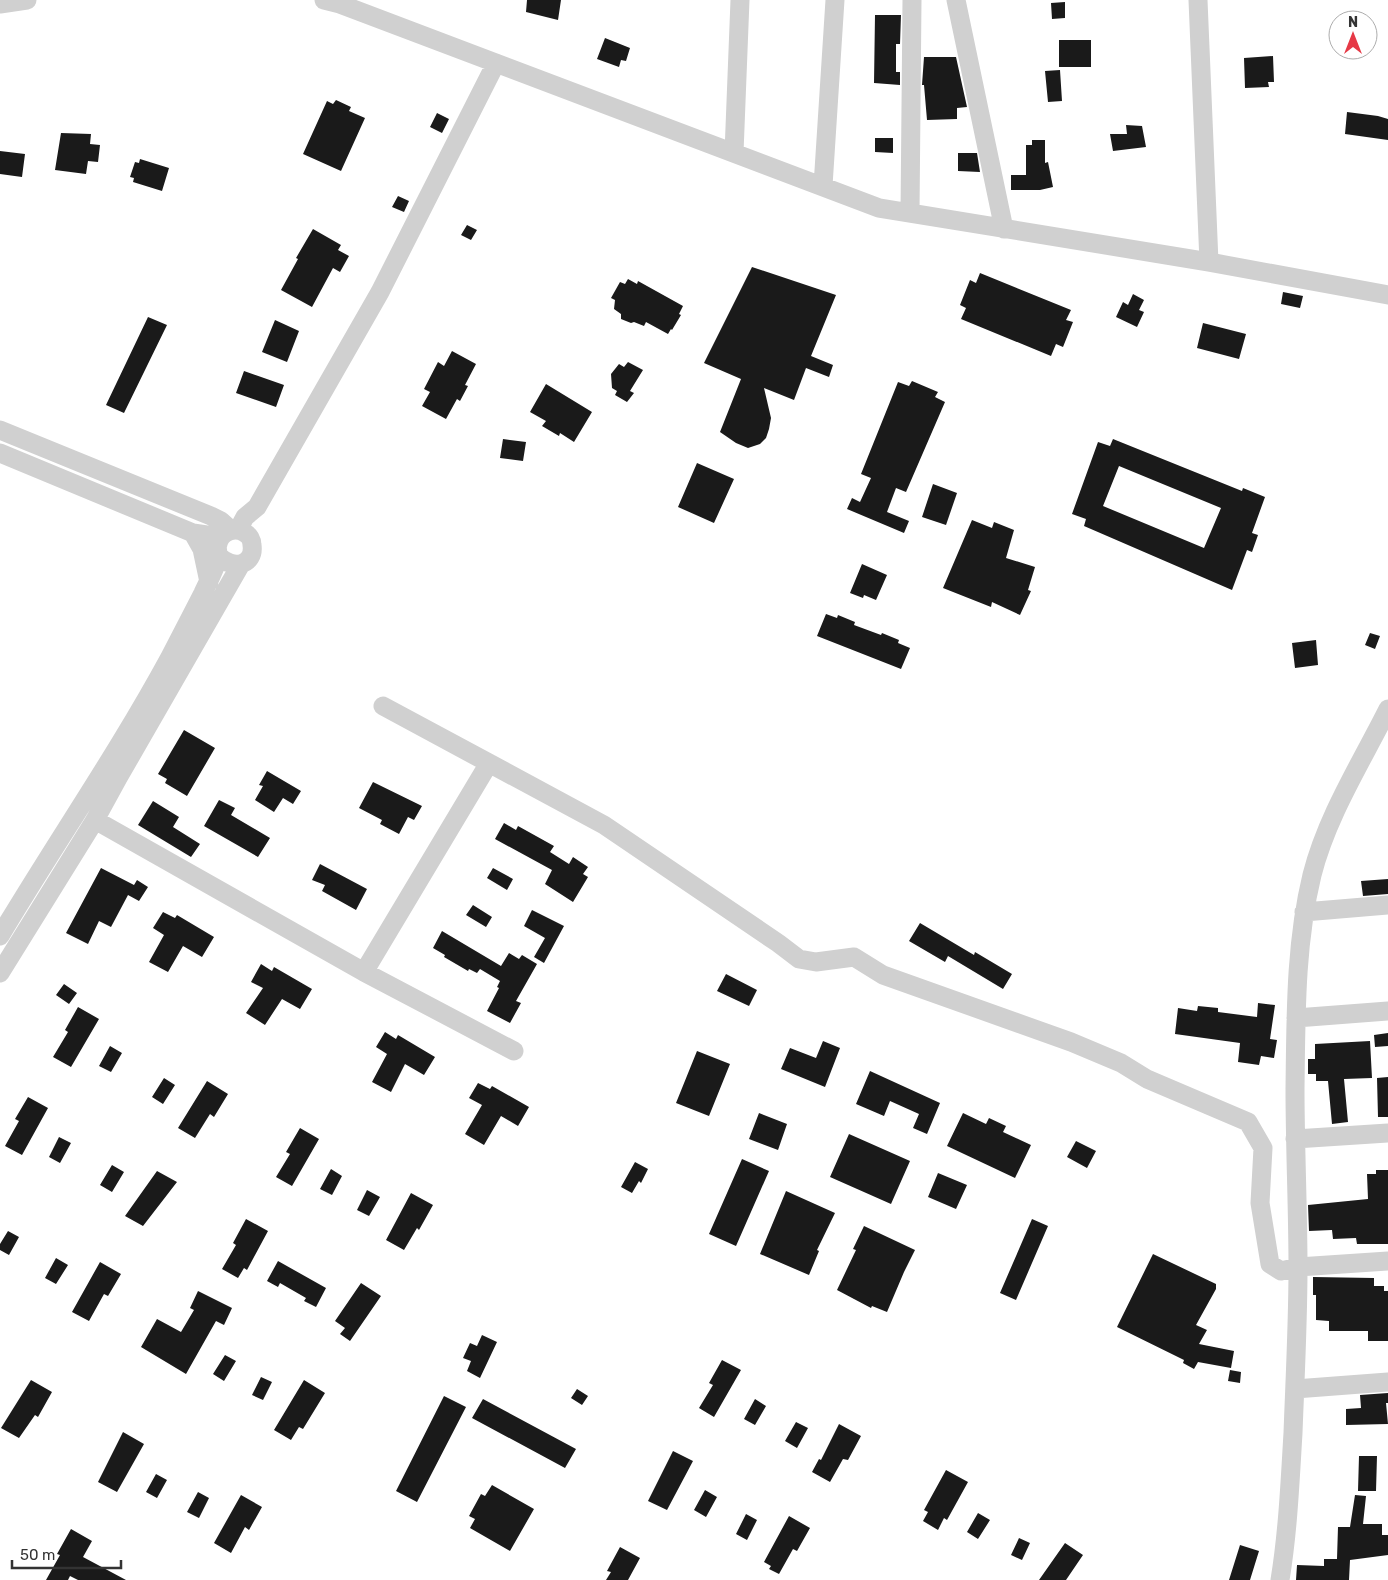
<svg xmlns="http://www.w3.org/2000/svg" width="1388" height="1580" font-family="Rubik,sans-serif">
  <style>
    .building { fill: #1a1a1a; fill-rule: evenodd }
    .lines { fill: none; stroke-linecap: round; stroke-linejoin: round }
    .minor { stroke: #d0d0d0; stroke-width: 19 }
  </style>
  <rect width="100%" height="100%" fill="#fff"/>
  <!-- building -->
  <path class="building" d="M527,0h34l-3,20 -32,-8z
    M1065,2v16l-13,1 -1,-16z
    M875,15h26l-1,29h-4v28h4v13l-26,-2z
    M605,38l25,10 -4,13 -5,-1 -2,7 -22,-8z
    M1059,40h32v27h-32z
    M1273,56l1,26h-6l1,5 -24,1 -1,-30z
    M924,57h32l11,50 -10,1v11l-30,1 -3,-35h-2z
    M1060,70l2,31 -14,1 -3,-31z
    M336,100l15,7 -2,4 16,7 -24,53 -38,-17 24,-53 6,3z
    M1347,112l31,4 10,3v21l-43,-6z
    M437,113l12,6 -7,14 -12,-6z
    M1126,125l16,1 4,21 -33,4 -3,-17h17z
    M61,133l30,1 -1,10 10,1 -2,17 -10,-1 -2,13 -31,-4z
    M875,138h18v15l-18,-1z
    M1032,140h13v23l3,-1 5,25 -13,3h-29v-15h15v-30h6z
    M0,151l25,3 -3,23 -22,-3z
    M958,153h19l3,19 -22,-1z
    M140,159l29,9 -7,23 -29,-9 1,-4 -4,-1 5,-15 4,1z
    M398,196l11,5 -5,11 -12,-5z
    M467,225l10,5 -6,10 -10,-5z
    M313,229l28,16 -3,5 11,6 -9,16 -7,-4 -21,39 -31,-17 17,-31 -2,-1z
    M752,267l84,28 -25,61 22,9 -4,12 -23,-9 -12,32 -30,-12 7,30 -2,11 -3,9 -6,6 -12,4 -12,-5 -16,-11 21,-53 -37,-16z
    M980,273l91,37 -5,10 7,2 -10,25 -7,-3 -5,12 -90,-37 5,-11 -6,-3 10,-25 6,3z
    M628,279l9,5 1,-3 45,25 -4,8 2,1 -9,15 -1,-1 -3,5 -22,-12 -2,4 -10,-4 -3,1 -10,-4v-5l-7,-5 1,-9 -4,-2 9,-16 5,2z
    M1283,292l20,4 -3,12 -19,-4z
    M1133,294l11,6 -5,10 5,2 -7,15 -21,-10 7,-15 5,3z
    M148,317l19,8 -43,88 -18,-8z
    M275,320l24,11 -12,31 -25,-10z
    M1203,323l43,11 -7,25 -42,-11z
    M452,351l24,13 -11,21 3,1 -8,15 -3,-2 -11,20 -24,-13 8,-14 -6,-3 14,-27 6,4z
    M628,362l15,8 -13,21 4,2 -7,9 -12,-7 2,-4 -5,-3 -1,-14 8,-10 5,3z
    M244,371l40,14 -8,22 -40,-14z
    M912,381l26,11 -3,5 10,5 -39,90 -10,-4 -9,24 22,9 -5,12 -57,-24 5,-11 8,4 11,-24 -10,-4 37,-92 11,4z
    M546,384l46,28 -18,30 -14,-9 -1,3 -17,-10 4,-5 -16,-9z
    M503,439l23,3 -3,19 -23,-3z
    M1113,439l129,52 1,-3 22,9 -13,36 6,2 -6,17 -5,-2 -15,40 -148,-64 2,-7 -14,-5 26,-72 12,4zM1119,466l102,42 -17,40 -101,-42z
    M697,463l37,16 -20,44 -36,-16z
    M933,484l24,9 -11,32 -24,-8z
    M972,520l20,8 2,-6 20,8 -8,28 29,9 -7,23 3,1 -11,24 -28,-13 -1,5 -48,-19z
    M862,564l25,11 -11,25 -12,-5 -1,3 -13,-5z
    M826,614l11,4 1,-3 17,7 -1,3 27,10 1,-2 17,7 -1,3 12,5 -9,21 -84,-33z
    M1370,633l10,3 -5,13 -10,-4z
    M1316,640l2,25 -23,3 -3,-25z
    M184,730l31,18 -28,48 -22,-13 2,-4 -9,-5z
    M267,771l34,20 -8,13 -10,-6 -9,14 -19,-12 8,-14 -4,-1z
    M373,782l49,24 -8,14 -6,-3 -9,17 -19,-10 2,-4 -23,-12z
    M219,800l16,8 -4,7 39,23 -12,19 -54,-31z
    M153,801l26,16 -6,10 27,17 -9,13 -53,-32z
    M504,823l12,7 2,-4 36,20 -4,6 19,12 4,-7 15,10 -5,7 5,3 -15,25 -28,-18 7,-14 -57,-31z
    M320,864l47,25 -11,21 -34,-19 3,-6 -13,-5z
    M101,868l33,17 3,-5 11,7 -9,14 -11,-6 -17,32 -12,-6 -11,23 -22,-11z
    M493,868l20,11 -6,11 -20,-12z
    M1388,879v15l-25,2 -2,-15z
    M473,905l19,12 -6,10 -20,-12z
    M532,910l32,16 -20,37 -10,-6 11,-19 -21,-12z
    M163,912l12,6 2,-3 37,22 -12,20 -19,-11 -15,26 -19,-10 15,-27 -11,-7z
    M920,923l54,32 1,-3 37,22 -9,15 -55,-33 -3,6 -36,-21z
    M442,931l59,35 8,-13 10,6 3,-4 15,9 -21,37 5,2 -11,20 -23,-12 12,-23 -2,-1 3,-6 -20,-12 -3,4 -8,-4 -1,2 -24,-14 1,-2 -12,-7z
    M261,964l11,7 2,-4 38,22 -12,20 -18,-10 -17,26 -19,-12 17,-25 -12,-6z
    M726,974l31,16 -8,16 -32,-15z
    M64,984l13,9 -8,11 -13,-9z
    M1258,1003l17,2 -5,34 7,1 -3,18 -13,-2 -2,9 -21,-3 2,-19 -65,-9 3,-26 19,3 1,-5 20,2v4l39,5z
    M78,1007l21,12 -28,48 -18,-10 15,-25 -3,-2z
    M385,1032l11,7 2,-4 37,22 -11,18 -19,-11 -14,28 -19,-10 15,-28 -11,-7z
    M1388,1033v13l-13,1 -1,-12z
    M823,1041l17,7 -15,39 -44,-18 9,-21 26,10z
    M1370,1041l2,37 -28,1 4,43 -16,2 -4,-43h-12v-7h-8v-15h7v-15z
    M110,1046l12,7 -11,19 -12,-6z
    M697,1051l33,13 -21,52 -33,-13z
    M870,1071l70,32 -13,31 -14,-6 6,-14 -29,-13 -6,15 -28,-12z
    M1388,1077v40h-10l-1,-39z
    M164,1078l11,7 -12,19 -11,-7z
    M207,1081l21,13 -14,23 -4,-3 -15,24 -17,-10z
    M478,1083l12,6 2,-3 37,21 -11,19 -17,-10 -17,29 -19,-11 17,-29 -13,-7z
    M28,1097l20,11 -26,47 -17,-9 14,-25 -4,-2z
    M759,1113l28,11 -9,26 -29,-11z
    M963,1113l23,11 3,-6 17,8 -3,6 28,13 -16,33 -68,-32z
    M300,1128l19,11 -27,47 -16,-9 14,-23 -4,-2z
    M849,1134l61,27 -19,43 -61,-27z
    M59,1137l12,6 -11,20 -11,-6z
    M1076,1141l20,10 -9,17 -20,-11z
    M742,1159l27,12 -33,75 -27,-12z
    M635,1162l13,7 -7,14 -2,-2 -7,12 -11,-6z
    M112,1165l12,7 -12,20 -12,-7z
    M331,1169l11,7 -10,19 -12,-6z
    M1376,1170h12v74h-31l-1,-6 -23,1 -1,-9 -23,1 -1,-26 60,-6 -1,-25h9z
    M157,1171l20,11 -34,44 -18,-10z
    M938,1173l29,12 -11,24 -28,-12z
    M367,1190l13,7 -11,19 -12,-6z
    M786,1191l49,22 -18,37 2,1 -10,24 -49,-21z
    M411,1193l22,12 -14,25 -2,-2 -13,22 -18,-10z
    M246,1219l22,12 -21,39 -3,-2 -6,10 -16,-9 14,-24 -3,-2z
    M1032,1219l16,7 -32,74 -16,-7z
    M864,1226l51,24 -11,22 -17,40 -15,-6 -1,2 -34,-18 19,-40 -3,-1z
    M8,1231l11,6 -10,18 -9,-5v-6z
    M1153,1254l63,30v5l-20,36 11,5 -8,14 35,7 -3,17 -33,-6 -4,7 -11,-6 1,-3 -67,-33z
    M56,1258l12,7 -12,19 -11,-6z
    M278,1261l48,27 -10,19 -12,-6 2,-3 -26,-15 -2,4 -11,-6z
    M100,1262l21,12 -13,22 -4,-2 -15,27 -17,-9z
    M1313,1277l61,1v8h10v5h4v50h-20v-10h-39v-10l-13,-1v-25h-3z
    M361,1283l20,13 -31,45 -10,-7 5,-6 -10,-7z
    M198,1291l34,17 -8,17 -8,-4 -30,53 -45,-27 16,-28 24,13 13,-22 -4,-2z
    M482,1335l15,7 -17,36 -13,-7 4,-10 -8,-3 7,-15 7,3z
    M225,1355l11,6 -12,20 -11,-7z
    M722,1360l19,10 -27,47 -15,-9 14,-23 -4,-2z
    M1230,1370l11,2 -1,11 -12,-2z
    M261,1377l11,5 -9,18 -11,-5z
    M31,1380l21,12 -14,25 -3,-2 -16,23 -18,-10z
    M304,1380l21,13 -22,36 -4,-2 -8,13 -17,-10z
    M577,1389l11,7 -6,9 -11,-7z
    M1388,1393v10h-2l2,21 -42,1v-16l15,-1 -1,-13z
    M444,1396l22,11 -49,95 -21,-11z
    M483,1399l93,50 -11,19 -93,-50z
    M755,1399l11,7 -11,19 -11,-6z
    M796,1422l12,6 -11,20 -12,-7z
    M839,1424l22,12 -13,24 -5,-1 -13,23 -18,-10 7,-13 2,1z
    M123,1432l21,12 -27,48 -19,-10z
    M673,1451l20,10 -26,49 -19,-9z
    M1359,1456h18l-1,35h-18z
    M946,1470l22,12 -21,38 -3,-2 -6,12 -15,-9 5,-9 -4,-2z
    M156,1474l11,6 -10,18 -11,-6z
    M492,1485l42,24 -24,42 -40,-23 5,-9 -6,-3 12,-22 4,2z
    M705,1490l12,7 -11,20 -12,-7z
    M198,1492l11,6 -10,20 -12,-6z
    M241,1495l21,12 -13,23 -4,-3 -14,26 -17,-10z
    M1355,1495l11,1 -3,28h19v11h6v20l-38,5 -1,20h-53l1,-15 27,1v-7h13l1,-32h12z
    M978,1513l12,7 -12,19 -11,-7z
    M746,1514l11,6 -10,20 -11,-6z
    M789,1516l21,12 -13,23 -4,-2 -14,25 -10,-5 2,-3 -7,-4z
    M71,1529l21,12 -9,16 43,23h-48l-8,-4 -2,4h-22l14,-25 -3,-1z
    M1019,1538l11,5 -8,17 -11,-5z
    M1065,1543l18,12 -17,25h-27z
    M1240,1545l19,6 -9,29h-21z
    M620,1547l20,11 -12,22h-22l5,-8 -4,-1z"/>
  <g class="lines">
    <!-- minor -->
    <path class="minor" d="M324,0l16,4 539,204 330,54 179,33
      M956,0l48,229
      M1198,0l11,262
      M0,4l27,-4
      M734,153l6,-153
      M823,186l12,-186
      M910,213l2,-213
      M0,430l211,86 10,5 10,9
      M0,453l193,80 27,4
      M238,530l7,-13 12,-10 123,-215 116,-229
      M193,533l9,16 7,33
      M383,706l221,119 174,118 21,16 17,3 38,-5 29,18 188,67 50,21 26,16 101,43 15,26 -3,55 10,61 11,7 17,-4 90,-6
      M95,820l269,152 150,79
      M1304,912l84,-7
      M0,936c56,-94 118,-183 170,-279 11,-21 22,-43 33,-64 5,-11 12,-23 15,-35 1,-5 -2,-9 0,-14 2,-12 17,-18 27,-11 4,2 7,7 7,12 3,21 -20,25 -33,11
      M364,972l125,-209
      M0,973l95,-153 23,-42 123,-214
      M1296,1018l92,-7
      M1295,1139l93,-6
      M1295,1389l93,-7
      M1280,1580c8,-49 10,-98 13,-147 2,-55 5,-110 5,-165 0,-60 -3,-120 -3,-179 1,-72 0,-144 17,-214 15,-59 49,-112 76,-166"/>
  </g>
  <!-- north arrow -->
  <g transform="translate(1353 35)"><circle r="24" fill="#ffffff" stroke="#adadad"/>
  <path d="M0-4L9 19L0 12L-9 19Z" fill="#e63946"/>
  <text y="-8" font-size="14" font-weight="bold" text-anchor="middle" fill="#333333">N</text>
  </g>
  <!-- scale -->
  <path d="M12 1560v8h109v-8" fill="none" stroke="#333333" stroke-width="2.5"/>
  <text x="20" y="1560" font-size="15" fill="#333333" stroke="#ffffff" stroke-width="4" paint-order="stroke">50 m</text>
</svg>
